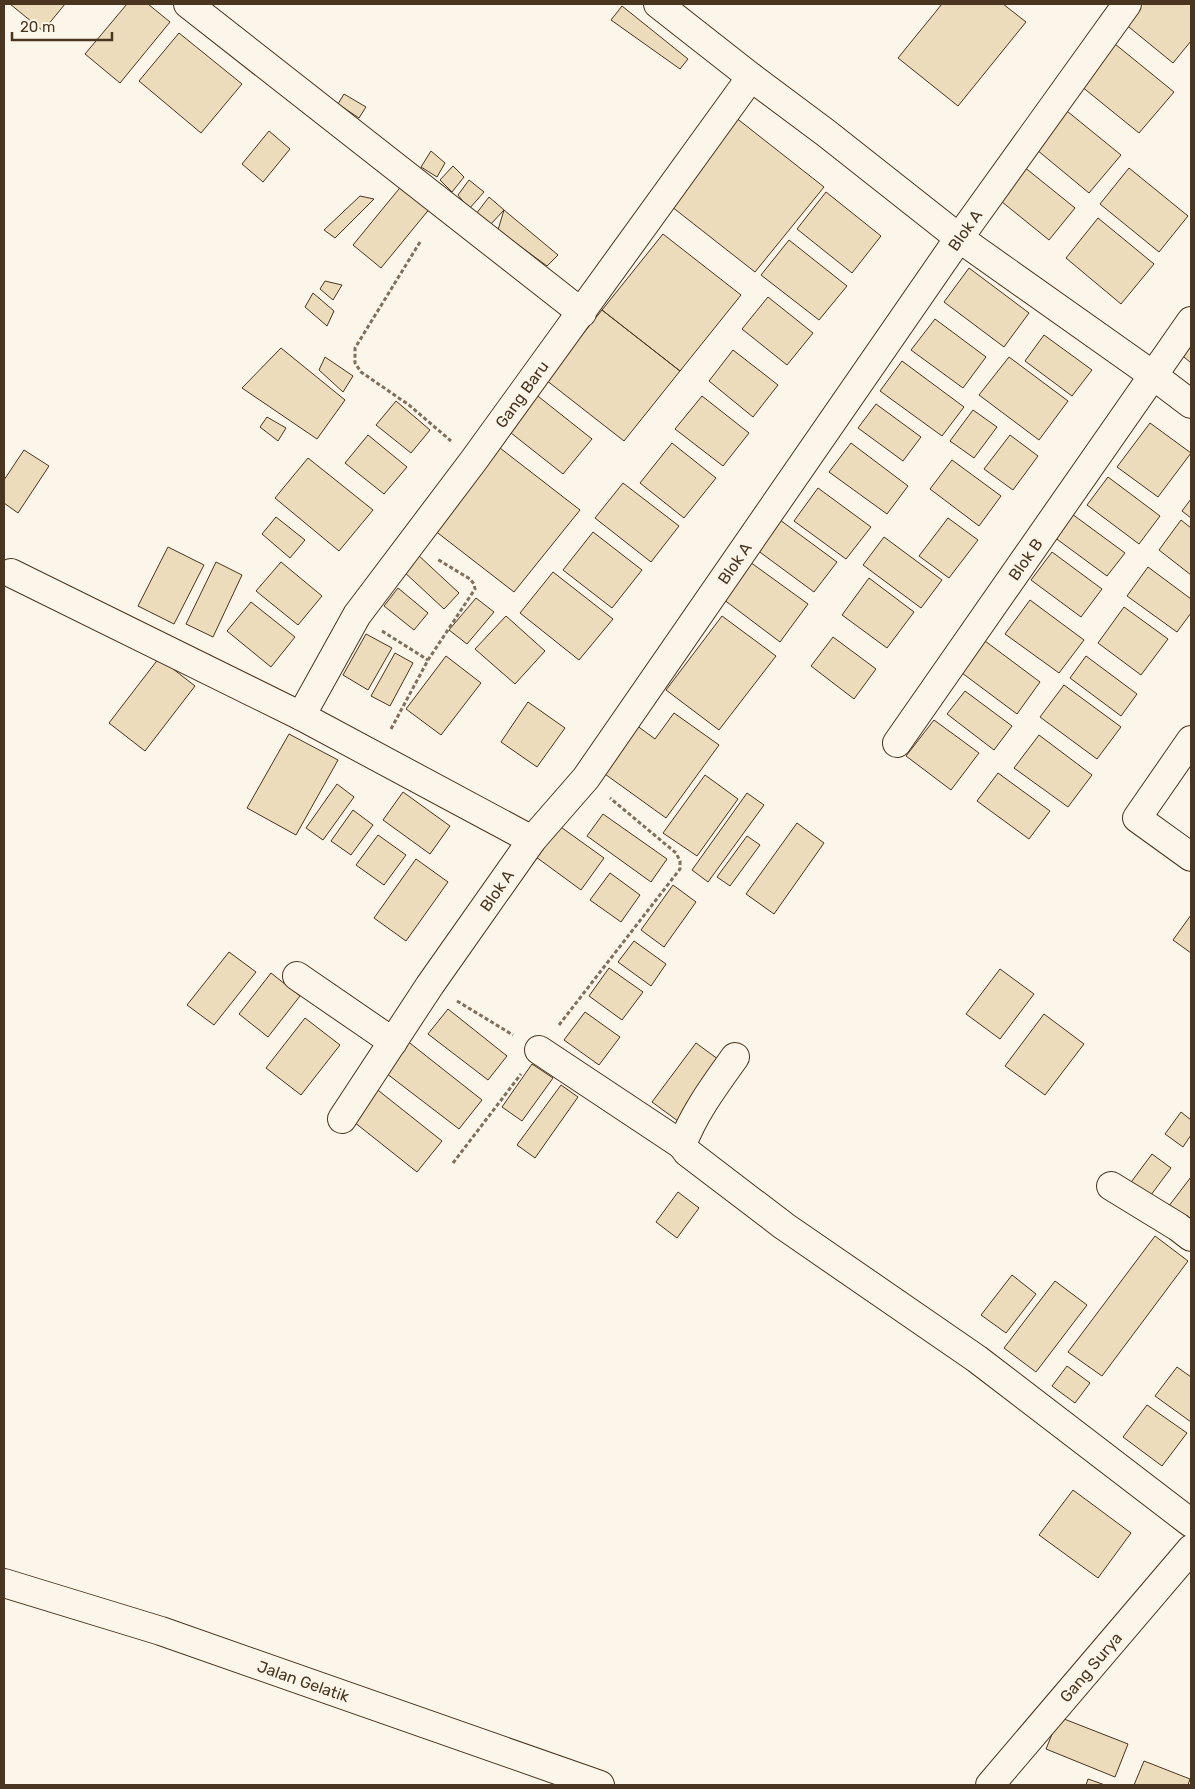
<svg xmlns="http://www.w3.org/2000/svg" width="1195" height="1789" font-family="Rubik,sans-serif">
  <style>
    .building { fill: #ecdcbc; stroke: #4a3520 }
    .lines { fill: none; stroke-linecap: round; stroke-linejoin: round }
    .street-casing { stroke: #4a3520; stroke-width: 30 }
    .secondary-casing { stroke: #4a3520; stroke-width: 30 }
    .path { stroke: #7f6f5c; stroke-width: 3; stroke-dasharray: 4 2.5; stroke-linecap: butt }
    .street { stroke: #fbf6e9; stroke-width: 28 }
    .secondary { stroke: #fbf6e9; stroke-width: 28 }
    .labels { text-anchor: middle; stroke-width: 4; stroke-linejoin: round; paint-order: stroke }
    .street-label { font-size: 16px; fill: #4a3520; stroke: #fbf6e9 }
  </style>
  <rect width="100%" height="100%" fill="#fbf6e9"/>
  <!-- building -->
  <path class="building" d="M10,4h55l-22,27z
    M127,4h21l22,18 -50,61 -35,-29z
    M942,4h61l23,18 -68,84 -60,-48z
    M1140,4h51v37l-18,22 -49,-40z
    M622,6l66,53 -8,10 -69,-49z
    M179,33l63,51 -41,49 -62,-52z
    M1115,44l59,48 -35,41 -58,-47z
    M344,94l22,13 -7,11 -21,-14z
    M1062,107l59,48 -32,38 -58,-48z
    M735,117l89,70 -69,85 -88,-69z
    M269,131l21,18 -27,33 -21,-18z
    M431,151l14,12 -8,14 -16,-10z
    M1018,162l57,46 -26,32 -58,-47z
    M453,166l11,11 -12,15 -12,-12z
    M1129,168l59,48 -29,36 -59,-48z
    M469,180l15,12 -15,17 -11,-14z
    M403,184l28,23 -50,61 -28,-23z
    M826,192l55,44 -29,37 -55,-44z
    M360,196l14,3 -39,39 -11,-8z
    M489,197l15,13 -15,16 -13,-12z
    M504,210l54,45 -11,11 -49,-36z
    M1098,218l56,46 -33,40 -55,-46z
    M663,234l78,61 -61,76 -78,-61z
    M789,240l58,46 -28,34 -58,-45z
    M969,268l60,45 -25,34 -60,-45z
    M325,281l17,4 -9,15 -13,-11z
    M313,293l21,18 -7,15 -22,-19z
    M768,297l45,36 -26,32 -45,-36z
    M602,310l78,61 -56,70 -78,-61z
    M935,319l51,38 -23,31 -52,-38z
    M1191,331v32l-15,-13z
    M1044,335l48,35 -20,26 -47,-35z
    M281,348l64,52 -28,39 -75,-51z
    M733,350l45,35 -25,32 -44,-36z
    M325,357l28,19 -10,16 -24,-22z
    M1009,357l59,44 -29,39 -60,-45z
    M902,361l62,46 -22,29 -62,-45z
    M534,393l58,46 -29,35 -57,-45z
    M702,396l47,37 -26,33 -48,-37z
    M396,401l34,29 -19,23 -35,-28z
    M876,404l45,33 -18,24 -45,-33z
    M973,410l24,17 -23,31 -24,-17z
    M267,417l19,11 -8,13 -18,-14z
    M1150,423l41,30 -33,44 -41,-30z
    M368,435l39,32 -23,27 -39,-31z
    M1010,435l28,21 -25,34 -29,-21z
    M672,443l44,35 -32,40 -44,-35z
    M851,443l57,43 -21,28 -58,-42z
    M500,448l80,62 -66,82 -80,-62z
    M24,450l25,16 -31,47 -14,-10v-23z
    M308,458l65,52 -34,41 -64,-53z
    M952,460l49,36 -22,30 -49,-37z
    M1108,477l52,39 -21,28 -52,-39z
    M623,483l56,43 -28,36 -56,-44z
    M818,488l53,39 -25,32 -52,-38z
    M1191,499v19l-9,-7z
    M1072,514l53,39 -18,23 -53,-39z
    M276,517l29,23 -15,18 -28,-24z
    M948,518l30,22 -29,38 -30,-22z
    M780,520l57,42 -23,30 -57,-42z
    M1181,520l10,8v47l-32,-25z
    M593,532l49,38 -30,38 -49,-38z
    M884,537l58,43 -21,28 -58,-43z
    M168,547l36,18 -30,59 -36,-18z
    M1052,552l50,37 -21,28 -50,-37z
    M417,554l42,39 -15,16 -42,-39z
    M216,562l26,13 -29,62 -27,-13z
    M281,562l41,34 -24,29 -42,-34z
    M750,562l58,42 -28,38 -57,-43z
    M1148,567l43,32v14l-14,19 -50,-36z
    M553,572l60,47 -34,41 -59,-47z
    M869,578l45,34 -27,36 -45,-33z
    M398,588l30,25 -14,17 -30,-24z
    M476,598l18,14 -27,32 -18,-14z
    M1030,600l54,40 -25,33 -54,-39z
    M251,602l44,35 -24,30 -44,-36z
    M1124,607l44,32 -27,36 -43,-32z
    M506,616l39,35 -30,33 -40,-35z
    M722,616l54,40 -57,74 -53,-40z
    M366,634l26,14 -24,42 -25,-15z
    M833,637l43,32 -22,30 -43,-33z
    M981,638l59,44 -23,32 -59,-44z
    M395,653l18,10 -23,43 -19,-10z
    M446,656l35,27 -40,52 -35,-26z
    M1086,656l51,38 -16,22 -51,-38z
    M159,658l36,28 -50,65 -36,-28z
    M1064,685l57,42 -24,32 -57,-42z
    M965,691l47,35 -18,24 -47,-36z
    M528,702l37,26 -28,39 -36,-25z
    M674,713l45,32 -53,73 -68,-49 34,-47 23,17z
    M934,720l45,33 -28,37 -45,-34z
    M289,734l49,26 -42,75 -49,-27z
    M1039,735l53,40 -24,32 -54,-39z
    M998,773l52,38 -21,28 -52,-38z
    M705,775l33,24 -41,57 -34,-23z
    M337,784l17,13 -31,43 -17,-12z
    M403,792l47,34 -20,28 -47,-34z
    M747,793l17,12 -56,77 -16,-12z
    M353,810l20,15 -22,30 -20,-14z
    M603,814l64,45 -16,23 -64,-46z
    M797,823l27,20 -50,71 -28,-20z
    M558,825l46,33 -23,32 -45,-33z
    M378,835l28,20 -22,30 -28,-20z
    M747,836l13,9 -30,41 -13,-9z
    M416,859l32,23 -42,59 -32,-23z
    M610,873l30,22 -19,27 -31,-22z
    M673,885l23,17 -32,45 -23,-17z
    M1191,915v38l-18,-13z
    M634,941l32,23 -15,22 -33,-24z
    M229,952l27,20 -42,53 -27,-20z
    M609,968l34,24 -21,28 -33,-24z
    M1000,969l34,25 -34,45 -34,-25z
    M271,973l29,23 -32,41 -29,-23z
    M448,1009l59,47 -19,24 -60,-46z
    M585,1012l35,25 -21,28 -35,-25z
    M1044,1014l40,30 -39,51 -40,-29z
    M305,1018l35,27 -39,50 -35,-27z
    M406,1040l76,60 -23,29 -77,-59z
    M696,1043l30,22 -44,59 -30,-22z
    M532,1064l21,14 -31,43 -20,-14z
    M561,1085l17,12 -43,61 -18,-13z
    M374,1087l68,54 -25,31 -68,-54z
    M1181,1112l10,8v15l-8,12 -18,-13z
    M1152,1154l19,14 -26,35 -19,-14z
    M1191,1177v54l-26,-20z
    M678,1192l21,16 -22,30 -21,-16z
    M1155,1236l33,25 -86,115 -34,-24z
    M1012,1275l24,19 -30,39 -25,-18z
    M1055,1281l32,24 -51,67 -32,-24z
    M1067,1366l23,17 -15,20 -23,-17z
    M1177,1367l14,10v45l-36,-26z
    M1147,1405l40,28 -25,33 -39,-29z
    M1073,1490l58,43 -33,45 -59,-43z
    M1059,1717l69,27 -13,33 -69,-28z
    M1144,1761l46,18 -2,6h-54z
    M1088,1779l17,6h-19z"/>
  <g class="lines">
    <defs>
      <g id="street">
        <path d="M188,4l394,309"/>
        <path d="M658,4l93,73 75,56 133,105 195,138 37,28"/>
        <path d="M11,573l290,143 231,124"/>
        <path id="s1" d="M301,716l56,-101 117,-155 277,-383"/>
        <path d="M1191,740l-54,78 54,39"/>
        <path id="s2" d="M897,743l294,-422"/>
        <path d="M297,976l96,66"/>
        <path d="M539,1050l143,95"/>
        <path d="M735,1057c-20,28 -41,56 -53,88l5,7 97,74 193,133 214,164"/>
        <path id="s3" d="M342,1119l88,-134 102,-145 54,-62 373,-540 168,-234"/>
        <path d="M1111,1186l67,41 13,10"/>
        <path id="s4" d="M990,1785l201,-236"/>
      </g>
      <g id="secondary">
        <path id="s5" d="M4,1583l157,48 439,154"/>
      </g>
    </defs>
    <!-- street casing -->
    <use href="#street" class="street-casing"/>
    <!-- secondary casing -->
    <use href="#secondary" class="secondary-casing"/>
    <!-- path -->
    <path class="path" d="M420,242l-65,106v15l6,9 48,33 42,36
      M382,631l46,29
      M391,729l37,-69 47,-71 -1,-5 -4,-5 -33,-20
      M457,1001l56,34
      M559,1025l121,-156v-8l-4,-8 -66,-55
      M453,1163l68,-89"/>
    <!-- street -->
    <use href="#street" class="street"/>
    <!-- secondary -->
    <use href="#secondary" class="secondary"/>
  </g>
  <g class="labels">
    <!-- street labels -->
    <g class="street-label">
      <text dy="6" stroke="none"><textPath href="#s3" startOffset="1086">Blok A</textPath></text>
      <text dy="6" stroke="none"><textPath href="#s1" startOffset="391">Gang Baru</textPath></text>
      <text dy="6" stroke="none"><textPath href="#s2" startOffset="224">Blok B</textPath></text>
      <text dy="6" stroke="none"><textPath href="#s3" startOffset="681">Blok A</textPath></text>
      <text dy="6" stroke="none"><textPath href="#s3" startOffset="276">Blok A</textPath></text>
      <text dy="6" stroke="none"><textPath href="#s4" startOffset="155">Gang Surya</textPath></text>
      <text dy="6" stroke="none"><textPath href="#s5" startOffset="315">Jalan Gelatik</textPath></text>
    </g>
  </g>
  <!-- border -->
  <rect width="1195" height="1789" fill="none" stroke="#4a3520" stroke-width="10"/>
  <!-- scale -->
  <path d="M12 32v8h100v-8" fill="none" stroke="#4a3520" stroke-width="2.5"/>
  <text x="20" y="32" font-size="15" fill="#4a3520" stroke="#fbf6e9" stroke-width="4" paint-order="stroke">20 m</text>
</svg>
